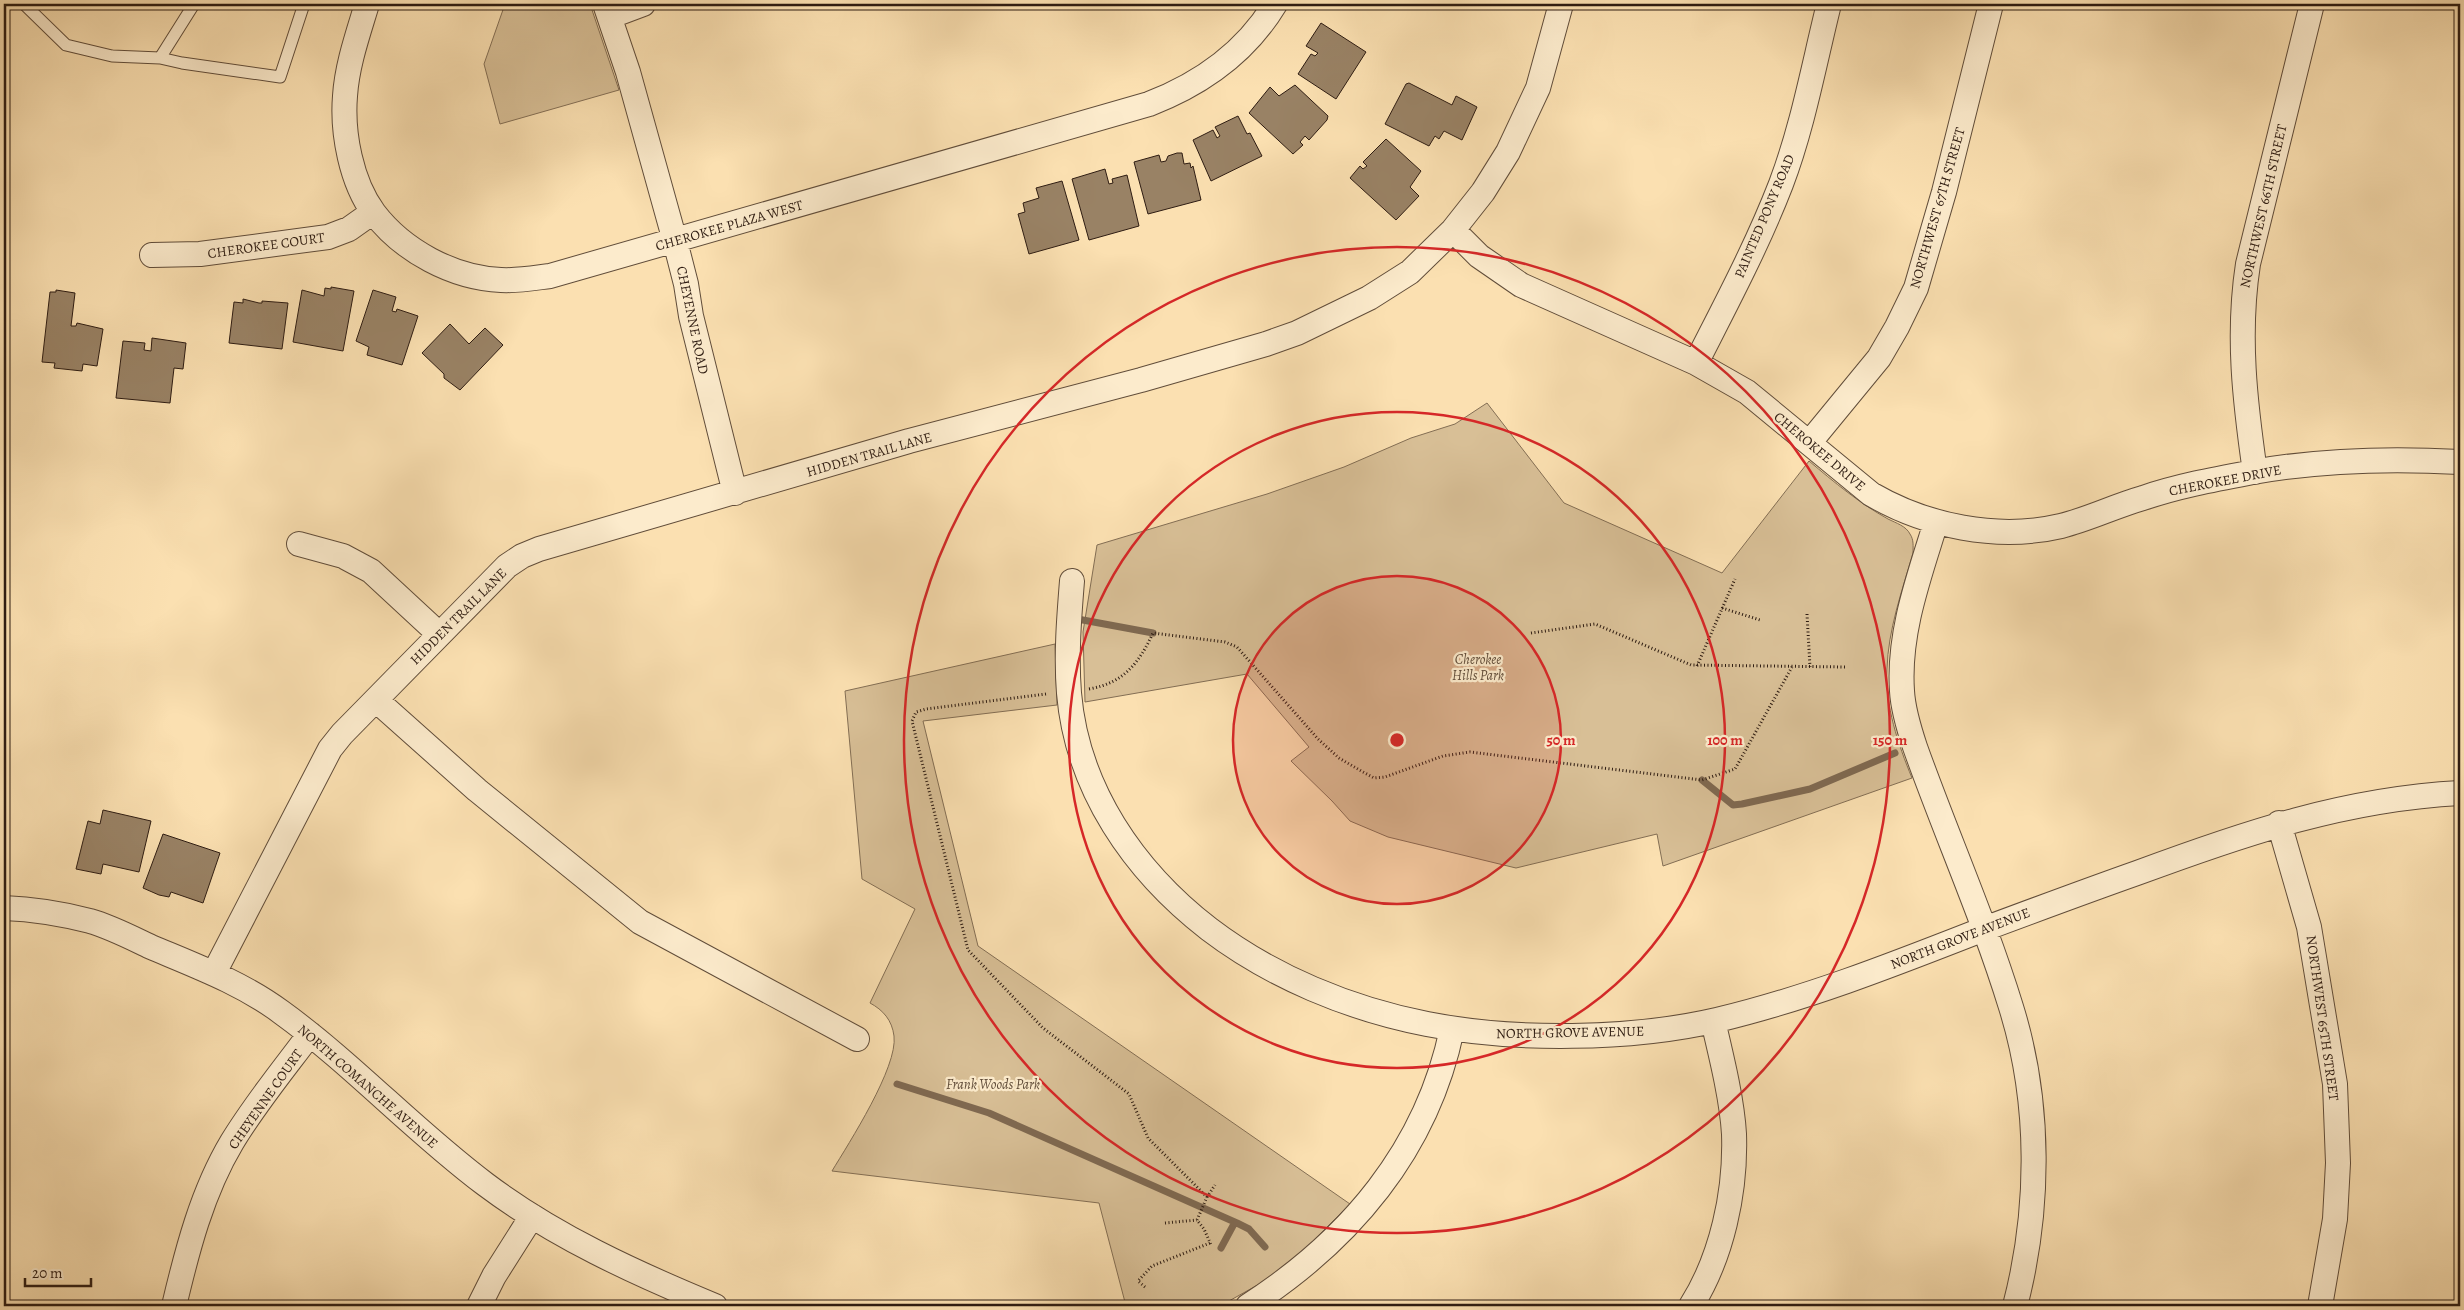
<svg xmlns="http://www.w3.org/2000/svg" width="2464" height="1310" font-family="Alegreya,serif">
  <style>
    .green { fill: #d8bf96; stroke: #836e54 }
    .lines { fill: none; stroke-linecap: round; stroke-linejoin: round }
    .stream { stroke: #7f6951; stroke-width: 7 }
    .building { fill: #998265; stroke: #2e1c12 }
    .lane-casing { stroke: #614d3a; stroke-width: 13 }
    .street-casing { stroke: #614d3a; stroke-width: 26 }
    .path { stroke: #2e1c12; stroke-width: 3; stroke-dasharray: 1 2.5; stroke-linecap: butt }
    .lane { stroke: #fcebcc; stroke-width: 11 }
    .street { stroke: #fcebcc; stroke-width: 24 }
    .ring { fill: none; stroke: #d62828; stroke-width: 2.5 }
    .labels { text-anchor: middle; stroke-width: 4.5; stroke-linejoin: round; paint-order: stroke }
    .street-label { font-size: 14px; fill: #2e1c12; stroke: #fcebcc }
    .park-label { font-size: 14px; font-style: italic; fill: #614d3a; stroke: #fcebcc }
    .centre { fill: #d62828; stroke: #fcebcc; stroke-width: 2.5 }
    .ring-label { font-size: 15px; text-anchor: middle; font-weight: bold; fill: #d62828; stroke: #fcebcc; stroke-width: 4.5; stroke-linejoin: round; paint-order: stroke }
  </style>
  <rect width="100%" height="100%" fill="#fbe0b1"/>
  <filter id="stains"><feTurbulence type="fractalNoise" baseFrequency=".004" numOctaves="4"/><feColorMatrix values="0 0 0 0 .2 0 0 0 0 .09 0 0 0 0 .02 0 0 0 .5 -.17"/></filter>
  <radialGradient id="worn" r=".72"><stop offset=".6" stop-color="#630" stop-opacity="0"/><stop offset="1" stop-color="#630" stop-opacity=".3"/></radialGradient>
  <!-- green -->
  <path class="green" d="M505,4h85l29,86 -119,34 -16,-60z
    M1487,403l77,100 158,70 87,-112c25,21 50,42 79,58 8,4 18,7 22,15 4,6 3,12 3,19 -11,38 -25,77 -26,116 -2,37 11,75 25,109l-249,88 -6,-32 -141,34 -128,-31 -38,-16 -18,-20 -41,-40 18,-14 -62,-73 -162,28 -2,-70 14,-87 170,-51 77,-27 67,-29 44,-14z
    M1055,644l2,61 -134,16 55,225 372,258 -54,54 -33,24 -43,24h-94l-27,-103 -267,-32c17,-28 66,-104 62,-135 -2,-16 -11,-26 -24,-33l45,-94 -53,-30 -17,-188z"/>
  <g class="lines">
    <!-- stream -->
    <path class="stream" d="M1072,618l81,15
      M1702,780l31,25 9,-1 68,-15 85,-36
      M897,1084l92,29 248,110 12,6 16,18
      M1221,1248l14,-26"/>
  </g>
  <!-- building -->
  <path class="building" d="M1321,23l45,29 -30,47 -38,-25 13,-20 4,2 3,-3 -12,-7z
    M1409,83l43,22 4,-9 21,11 -15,33 -18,-9 -5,8 -4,-3 -6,10 -44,-22 21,-40z
    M1295,85l33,31 -1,4 -18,20 -4,-4 -5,6 3,3 -10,9 -44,-41 21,-26 9,9z
    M1238,116l9,18 3,-1 12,23 -51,25 -18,-41 20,-10 4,8 3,-2 -5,-9z
    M1386,139l35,32 -11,16 9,9 -23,24 -46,-42 10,-12 3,3 4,-3 -4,-4z
    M1177,153h5l2,11 6,-1 1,5 2,-2 8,34 -53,14 -14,-52 25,-7 2,7 5,-1 2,-5z
    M1105,169l4,15 4,-1 -1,-4 15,-4 12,51 -50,14 -17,-61z
    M1062,181l17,59 -50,14 -11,-40 7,-2 -2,-9 16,-5 -3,-10z
    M331,287l23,4 -11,60 -50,-9 9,-52 22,6 1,-8 6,1z
    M56,290l19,3 -4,33h5l1,-3 26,6 -6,37 -14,-2 -1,7 -28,-3 1,-5 -13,-1 8,-70h6z
    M373,290l23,7 -4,14 4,1 1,-3 21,7 -16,49 -35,-10 2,-8 -13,-6z
    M243,299l16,4h3v-2l26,2 -6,46 -53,-6 5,-41 9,1z
    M450,324l19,20 16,-16 18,17 -43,45 -16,-12v-4l-22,-21z
    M152,338l34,5 -3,26 -9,-1 -4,35 -54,-5 7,-57 22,2 -1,7 7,1z
    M103,810l48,11 -12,51 -36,-8 -2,10 -25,-5 12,-48 12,3z
    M163,834l57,19 -17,50 -32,-11 -2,5 -10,-2 -16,-7z"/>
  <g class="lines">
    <defs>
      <path id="lane" d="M24,4l42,41 46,11 48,2 34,-54
        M160,58l22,5 98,14 24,-73"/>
      <path id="street" d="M367,4c-9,30 -20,61 -22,92 -3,37 6,86 29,117 29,38 79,65 127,67 17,1 33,-2 49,-4l599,-172c52,-20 97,-52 126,-100
        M605,4l23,68 47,169 11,43 5,32 44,177
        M611,16l32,-12
        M1453,230l26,26 42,29 175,78 51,29 124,102c55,32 126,47 190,32 28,-7 54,-20 82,-28 35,-12 73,-19 110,-26 68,-12 138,-14 207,-10
        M152,255l48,-1 128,-17 21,-8 24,-17
        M1696,363c30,-59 61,-117 85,-179 22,-58 33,-120 48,-180
        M1810,442l69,-84 18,-31 19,-39 28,-96 47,-188
        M2255,472c-10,-70 -18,-137 -7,-208l64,-260
        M1936,522c-17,55 -38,111 -34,169 1,19 7,38 13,56 31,87 69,172 96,260 30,96 29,203 4,299
        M299,544l44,12 28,15 68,63
        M1072,581c-3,37 -6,75 -3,112 8,96 65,178 140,236 63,48 141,80 218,95 86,17 204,16 290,-4 92,-22 180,-57 267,-91 51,-19 102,-38 153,-56 108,-40 208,-74 323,-80
        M376,700l101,90 163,132 217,117
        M2279,823l30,104 26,157 3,79 -3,56 -15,87
        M4,908c27,1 59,6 86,13 21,6 42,17 61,26 45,19 91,36 130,65 72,52 132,118 204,172 69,52 150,89 230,122
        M214,973l116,-224 12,-15 165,-168 15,-10 17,-7 370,-108 232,-61 125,-36 31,-11 72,-35 41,-26 43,-42 30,-38 25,-40 30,-64 23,-84
        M174,1306c13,-55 28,-114 58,-164 23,-38 51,-72 78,-108
        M479,1306l15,-30 38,-60
        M1248,1306c101,-65 179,-156 204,-277
        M1691,1306c31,-49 45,-114 43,-172 -2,-35 -13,-79 -21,-113"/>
    </defs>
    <!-- lane casing -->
    <use href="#lane" class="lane-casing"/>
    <!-- street casing -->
    <use href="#street" class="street-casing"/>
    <!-- path -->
    <path class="path" d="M1722,608l38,12
      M1807,614l3,53
      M1531,633l64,-9 96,41 154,2
      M1697,666l38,-87
      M1089,689c35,-6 50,-26 64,-56l72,9 12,5 81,92 21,19 24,14 11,6 11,-1 58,-21 27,-4 232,28 33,-11 57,-102
      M1046,694l-120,15 -10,3 -4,9 56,229 75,78 86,66 19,44 59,59 -10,23 7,9 7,16
      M1207,1197l8,-12
      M1165,1223l32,-3
      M1145,1287l-7,-6 14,-15 58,-23"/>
    <!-- lane -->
    <use href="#lane" class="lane"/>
    <!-- street -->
    <use href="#street" class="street"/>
  </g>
  <!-- distance rings -->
  <circle cx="1397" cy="740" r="164" fill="#d62828" fill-opacity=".12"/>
  <g class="ring">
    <circle cx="1397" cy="740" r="164"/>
    <circle cx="1397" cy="740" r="328"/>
    <circle cx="1397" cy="740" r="493"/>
  </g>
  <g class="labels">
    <!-- street labels -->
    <g class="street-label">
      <text transform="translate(2263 206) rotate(-77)" y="5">NORTHWEST 66TH STREET</text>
      <text transform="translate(1937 208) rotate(-74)" y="5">NORTHWEST 67TH STREET</text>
      <text transform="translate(1764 216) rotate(-67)" y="5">PAINTED PONY ROAD</text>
      <text transform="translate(729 225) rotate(-16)" y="5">CHEROKEE PLAZA WEST</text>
      <text transform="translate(266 245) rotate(-8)" y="5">CHEROKEE COURT</text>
      <text transform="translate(693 320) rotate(78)" y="5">CHEYENNE ROAD</text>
      <text transform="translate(1820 451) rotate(40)" y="5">CHEROKEE DRIVE</text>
      <text transform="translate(869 454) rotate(-16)" y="5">HIDDEN TRAIL LANE</text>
      <text transform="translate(2225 480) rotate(-11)" y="5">CHEROKEE DRIVE</text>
      <text transform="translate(458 616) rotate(-45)" y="5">HIDDEN TRAIL LANE</text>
      <text transform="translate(1960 938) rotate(-21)" y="5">NORTH GROVE AVENUE</text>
      <text transform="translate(2323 1018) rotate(82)" y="5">NORTHWEST 65TH STREET</text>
      <text transform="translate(1570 1032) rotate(-1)" y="5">NORTH GROVE AVENUE</text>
      <text transform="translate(368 1086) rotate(41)" y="5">NORTH COMANCHE AVENUE</text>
      <text transform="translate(265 1099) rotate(-55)" y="5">CHEYENNE COURT</text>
    </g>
    <!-- park labels -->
    <g class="park-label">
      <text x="1478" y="664">Cherokee<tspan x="1478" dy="16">Hills Park</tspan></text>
      <text x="993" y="1089">Frank Woods Park</text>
    </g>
  </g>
  <circle cx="1397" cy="740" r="8" class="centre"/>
  <g class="ring-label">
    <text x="1561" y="745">50 m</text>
    <text x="1725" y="745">100 m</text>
    <text x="1890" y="745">150 m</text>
  </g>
  <!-- margin -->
  <rect width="2464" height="1310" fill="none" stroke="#fbe0b1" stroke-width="20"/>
  <rect x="5" y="5" width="2454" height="1300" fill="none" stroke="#2e1c12" stroke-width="2.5"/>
  <rect x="10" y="10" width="2444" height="1290" fill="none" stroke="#2e1c12"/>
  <!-- scale -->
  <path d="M25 1278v8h66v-8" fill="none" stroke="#2e1c12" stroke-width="2.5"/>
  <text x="32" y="1278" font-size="15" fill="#2e1c12" stroke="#fcebcc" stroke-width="4" paint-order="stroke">20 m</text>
  <rect width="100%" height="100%" filter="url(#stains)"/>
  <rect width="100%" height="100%" fill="url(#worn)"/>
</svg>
